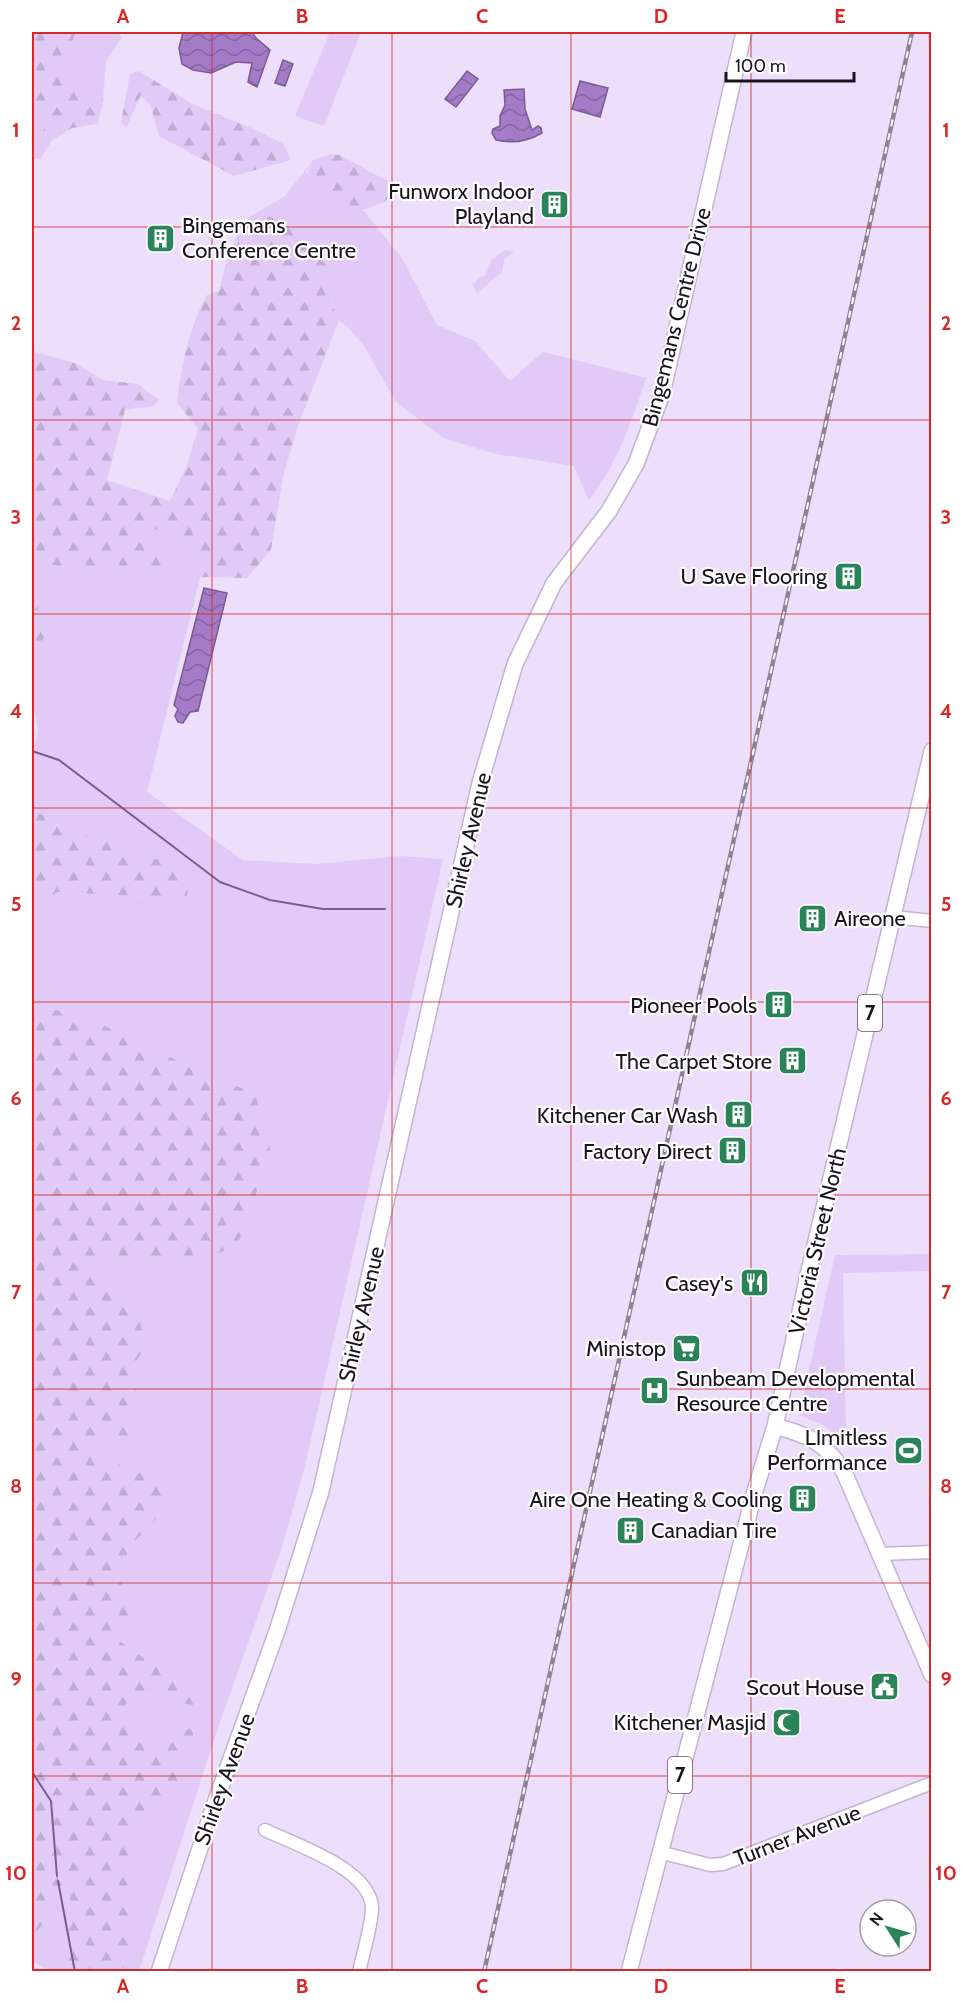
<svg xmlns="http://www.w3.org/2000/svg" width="963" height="2003" font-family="Cabin,sans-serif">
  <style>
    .grass { fill: #e1caf7 }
    .forest { fill: url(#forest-firs) }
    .water { fill: url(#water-waves); stroke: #7a5c94; stroke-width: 1.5 }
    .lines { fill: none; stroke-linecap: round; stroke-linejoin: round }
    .stream { stroke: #7a5c94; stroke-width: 2 }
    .minor-casing { stroke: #c3b5d1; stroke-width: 15 }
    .major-casing { stroke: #c3b5d1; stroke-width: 18 }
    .minor { stroke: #fff; stroke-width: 12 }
    .major { stroke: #fff; stroke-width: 15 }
    .rail-casing { stroke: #8d8397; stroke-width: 4.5 }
    .rail { stroke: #fff; stroke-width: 2; stroke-dasharray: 7; stroke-linecap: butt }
    .grid { fill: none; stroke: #d62828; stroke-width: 1.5; stroke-opacity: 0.55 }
    .labels { text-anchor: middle; stroke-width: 4.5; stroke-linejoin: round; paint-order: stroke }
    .shield { fill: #fff; stroke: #5e5a62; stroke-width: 1.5 }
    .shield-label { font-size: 21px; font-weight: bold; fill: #19141e }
    .poi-label { font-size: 22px; fill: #19141e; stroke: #fff; text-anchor: end }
    .street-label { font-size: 22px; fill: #19141e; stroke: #fff }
    .neatline { fill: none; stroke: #d62828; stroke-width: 2 }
    .grid-label { font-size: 20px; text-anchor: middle; font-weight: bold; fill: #d62828 }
  </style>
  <defs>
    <pattern id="forest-firs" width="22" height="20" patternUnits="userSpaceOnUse" patternTransform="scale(1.5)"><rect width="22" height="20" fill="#e1caf7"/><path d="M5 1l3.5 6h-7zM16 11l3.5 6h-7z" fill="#c0add3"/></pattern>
    <pattern id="water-waves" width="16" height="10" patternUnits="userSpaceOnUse" patternTransform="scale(1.5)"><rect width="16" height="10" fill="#a37bc7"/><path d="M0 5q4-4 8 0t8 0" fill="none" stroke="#8464a1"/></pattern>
  </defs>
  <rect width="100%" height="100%" fill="#eddefb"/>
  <!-- grass -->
  <path class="grass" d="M76,32h40l6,5 -16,25 -3,38 -27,-21 -12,-15z
    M330,32h31l-37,94 -29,-10z
    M34,103l12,9 2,10 -6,10 10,8 -12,19 -8,-1v-54z
    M313,160l-7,12 37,45 20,-7 39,48 35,67 38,16 35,40 33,-29 103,26c-14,43 -29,86 -57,123l-15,-35 -78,-12 -53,-16 -47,-36 -32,-56 -17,-20 -8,-6 -6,-13 -2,-35 -67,-58 -16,4 37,-22z
    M505,250l9,2 -10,8 -2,12 -25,21 -4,-8 6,-8 6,-1 6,-16z
    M141,524l39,14 20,39 -53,215 96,68 73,4 84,-8 43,3 -139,611 -22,77 -64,181 -79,243h-22l7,-3 12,-150 38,-22 22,-68 -67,16 -5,-40 17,-10 52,10 -2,-12 -73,-52 2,-12 19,-20 -23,-33 17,-32 24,-25 18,-32 -54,-20 -30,-20 45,-56 -4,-22 14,-23 -54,-71 10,-11 49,-6 39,7 65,-171 -43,-16 -128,-61 -52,-11v-96l1,-3 25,-14 110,6 18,7 -82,-65 -44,-13 -27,-18 -1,-51 6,-28 -6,-30v-46l12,-17 -7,-23 2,-14 -7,-1v-36l74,8 56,-2z
    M931,1254v17l-88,2 3,164 -7,1 -14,-12 -26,-11 36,-160z
    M68,1894l9,19 -23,47 20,11h-25l-17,-10v-29h4z"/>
  <!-- forest -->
  <path class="forest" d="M32,32h44l-12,32 12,15 27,21 -5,24 -26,4 -20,12 -10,-8 6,-10 -2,-10 -12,-9 -2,1z
    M139,71l53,33 62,25 29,15 8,16 -57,16 -75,-40 -8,-29 -10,-12 -15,33 -5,-6 9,-48z
    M331,154l9,1 60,33 -16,14 -41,15 -39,-37 9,-20z
    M264,214l37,18 30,40 2,35 6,13 -41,106 -15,50 -12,74 -24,28 -47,-1 -20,-39 -38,-13 21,44 -57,2 -74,-8v-212l43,12 28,17 35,4 21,16 -6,6 -28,4 -18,70 63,21 16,-33 12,-39 -21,-26c4,-36 12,-76 30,-108l12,-4c6,-26 13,-51 29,-73z
    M32,599h7l-2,15 7,24 -12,16z
    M32,769l2,40 26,18 44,13 55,20 29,22 -1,24 -19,-8 -110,-6 -25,14 -1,3z
    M32,1005l52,11 128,61 43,16 16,59 -34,94 -47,18 -38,-7 -50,6 -10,11 40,20 14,51 -14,23 4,22 -2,44 -42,12 29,20 54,20 -18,32 -24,25 -17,32 23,33 -19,20 -2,12 74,52 1,13 -51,-11 -17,10 4,39 67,-16 -22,69 -38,22 -3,95 -9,55 -7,3h-43l-20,-11 23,-47 -9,-18 -32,37h-4z"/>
  <!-- water -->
  <path class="water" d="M183,32h69l4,6 14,12 -13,37 -9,-5 4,-19 -16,-1 -25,11 -18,-3 -11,-6 -3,-16z
    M283,60l10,4 -8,22 -10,-3z
    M467,71l11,8 -22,28 -11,-8z
    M580,81l28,7 -8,29 -28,-8z
    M524,89l1,20 7,21 6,-4 3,2 1,5c-14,8 -30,11 -46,7l-4,-7 1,-4 7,-3v-10l5,-11 -1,-15z
    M204,588l23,5 -29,118 -8,1 -7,11 -5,-1 -3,-6 3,-7 -4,-4z"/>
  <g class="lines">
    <!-- stream -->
    <path class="stream" d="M32,751l27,9 161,122 50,18 53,9h62
      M32,1772l19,29 6,75
      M58,1881l17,91"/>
    <defs>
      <path id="minor" d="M893,917l39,4
        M880,1554l52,-2
        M265,1830c31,15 106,39 107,78 0,16 -9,46 -13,64
        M659,1852l51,13 13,-1 209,-81"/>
      <path id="major" d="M775,1426c33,9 50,16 69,46l88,203
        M159,1972l56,-169 62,-172 44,-140 159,-708 35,-119 39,-81 55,-72 27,-47 26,-70 82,-362
        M629,1972l126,-481 20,-65 33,-151 124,-524"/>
    </defs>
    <!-- minor casing -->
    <use href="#minor" class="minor-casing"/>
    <!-- major casing -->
    <use href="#major" class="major-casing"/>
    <!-- minor -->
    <use href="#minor" class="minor"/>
    <!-- major -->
    <use href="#major" class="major"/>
    <defs>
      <path id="rail" d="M484,1972l428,-1940"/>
    </defs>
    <!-- rail casing -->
    <use href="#rail" class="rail-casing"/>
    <!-- rail -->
    <use href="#rail" class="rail"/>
  </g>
  <!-- grid -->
  <path class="grid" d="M212,32v1940M392,32v1940M571,32v1940M751,32v1940M32,227h900M32,420h900M32,614h900M32,808h900M32,1002h900M32,1195h900M32,1389h900M32,1583h900M32,1776h900"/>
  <!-- icons -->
  <defs>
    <symbol id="building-square" viewBox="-11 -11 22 22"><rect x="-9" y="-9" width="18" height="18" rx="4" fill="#2b8358" stroke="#fff"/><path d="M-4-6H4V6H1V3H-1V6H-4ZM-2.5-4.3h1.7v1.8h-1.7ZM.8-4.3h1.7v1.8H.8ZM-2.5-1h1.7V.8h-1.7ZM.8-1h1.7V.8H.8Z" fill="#fff"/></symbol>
    <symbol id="restaurant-square" viewBox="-11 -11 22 22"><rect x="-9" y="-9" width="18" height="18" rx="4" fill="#2b8358" stroke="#fff"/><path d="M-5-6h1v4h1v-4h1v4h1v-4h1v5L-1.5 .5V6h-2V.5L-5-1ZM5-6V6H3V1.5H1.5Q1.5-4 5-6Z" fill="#fff"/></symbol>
    <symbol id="supermarket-square" viewBox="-11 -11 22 22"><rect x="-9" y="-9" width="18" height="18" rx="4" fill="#2b8358" stroke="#fff"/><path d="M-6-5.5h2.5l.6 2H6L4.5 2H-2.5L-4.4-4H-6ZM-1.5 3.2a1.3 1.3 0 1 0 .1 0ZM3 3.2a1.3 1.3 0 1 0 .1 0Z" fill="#fff"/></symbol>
    <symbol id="hospital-square" viewBox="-11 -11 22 22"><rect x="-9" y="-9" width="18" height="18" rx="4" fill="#2b8358" stroke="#fff"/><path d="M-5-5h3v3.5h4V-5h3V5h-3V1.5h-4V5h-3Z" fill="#fff"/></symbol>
    <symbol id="stadium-square" viewBox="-11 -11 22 22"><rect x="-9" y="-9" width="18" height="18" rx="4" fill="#2b8358" stroke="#fff"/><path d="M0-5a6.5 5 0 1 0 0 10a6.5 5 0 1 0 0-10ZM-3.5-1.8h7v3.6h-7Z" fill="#fff"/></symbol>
    <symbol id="civic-square" viewBox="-11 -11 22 22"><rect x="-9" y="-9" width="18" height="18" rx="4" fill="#2b8358" stroke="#fff"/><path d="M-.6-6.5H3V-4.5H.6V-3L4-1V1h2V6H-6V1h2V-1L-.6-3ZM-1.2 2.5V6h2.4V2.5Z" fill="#fff"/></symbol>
    <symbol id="mosque-square" viewBox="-11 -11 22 22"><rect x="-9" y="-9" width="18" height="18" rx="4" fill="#2b8358" stroke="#fff"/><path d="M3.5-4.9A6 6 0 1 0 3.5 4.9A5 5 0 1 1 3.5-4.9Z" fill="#fff"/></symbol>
  </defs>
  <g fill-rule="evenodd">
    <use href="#building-square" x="538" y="188" width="33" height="33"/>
    <use href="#building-square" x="144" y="222" width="33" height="33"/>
    <use href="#building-square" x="832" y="560" width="33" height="33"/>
    <use href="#building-square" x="796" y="902" width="33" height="33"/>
    <use href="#building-square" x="762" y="988" width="33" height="33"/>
    <use href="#building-square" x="776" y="1044" width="33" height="33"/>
    <use href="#building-square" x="722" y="1098" width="33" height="33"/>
    <use href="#building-square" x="716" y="1134" width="33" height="33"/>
    <use href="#restaurant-square" x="738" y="1266" width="33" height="33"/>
    <use href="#supermarket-square" x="670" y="1332" width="33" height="33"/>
    <use href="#hospital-square" x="638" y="1374" width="33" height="33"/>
    <use href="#stadium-square" x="892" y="1434" width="33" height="33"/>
    <use href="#building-square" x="786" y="1482" width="33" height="33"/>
    <use href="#building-square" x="614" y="1514" width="33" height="33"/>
    <use href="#civic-square" x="868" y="1670" width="33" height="33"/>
    <use href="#mosque-square" x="770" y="1706" width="33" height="33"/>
  </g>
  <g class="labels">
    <!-- shield labels -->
    <g class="shield">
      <rect x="858" y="995" width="24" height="36" rx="4.5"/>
      <rect x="668" y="1757" width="24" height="36" rx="4.5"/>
    </g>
    <g class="shield-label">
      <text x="870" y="1020">7</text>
      <text x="680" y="1782">7</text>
    </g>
    <!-- poi labels -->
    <g class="poi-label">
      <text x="534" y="199">Funworx Indoor<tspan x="534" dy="25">Playland</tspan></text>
      <text x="182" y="233" text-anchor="start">Bingemans<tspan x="182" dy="25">Conference Centre</tspan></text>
      <text x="827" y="584">U Save Flooring</text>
      <text x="834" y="926" text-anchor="start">Aireone</text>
      <text x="757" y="1013">Pioneer Pools</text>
      <text x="772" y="1069">The Carpet Store</text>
      <text x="718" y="1123">Kitchener Car Wash</text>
      <text x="712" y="1159">Factory Direct</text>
      <text x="733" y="1291">Casey's</text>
      <text x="666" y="1356">Ministop</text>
      <text x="676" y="1386" text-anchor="start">Sunbeam Developmental<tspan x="676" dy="25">Resource Centre</tspan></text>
      <text x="887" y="1445">LImitless<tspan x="887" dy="25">Performance</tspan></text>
      <text x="782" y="1507">Aire One Heating &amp; Cooling</text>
      <text x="651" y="1538" text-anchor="start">Canadian Tire</text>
      <text x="864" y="1695">Scout House</text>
      <text x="766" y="1730">Kitchener Masjid</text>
    </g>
    <!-- street labels -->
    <g class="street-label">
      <text transform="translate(676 317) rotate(-76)" y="8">Bingemans Centre Drive</text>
      <text transform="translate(468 840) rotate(-77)" y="8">Shirley Avenue</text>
      <text transform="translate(817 1241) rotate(-77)" y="8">Victoria Street North</text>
      <text transform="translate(361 1314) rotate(-77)" y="8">Shirley Avenue</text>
      <text transform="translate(224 1779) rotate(-70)" y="8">Shirley Avenue</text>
      <text transform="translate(797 1835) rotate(-21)" y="8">Turner Avenue</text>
    </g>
  </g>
  <!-- border -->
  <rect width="963" height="2003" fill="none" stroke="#ffffff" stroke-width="66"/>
  <!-- north arrow -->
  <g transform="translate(888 1928) rotate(307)"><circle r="28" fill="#ffffff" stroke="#a3a1a5" stroke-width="1.5"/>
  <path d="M0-4.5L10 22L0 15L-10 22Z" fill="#2b8358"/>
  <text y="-9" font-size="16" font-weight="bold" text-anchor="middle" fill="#19141e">N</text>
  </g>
  <!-- scale -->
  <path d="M726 72v9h128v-9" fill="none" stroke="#19141e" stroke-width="3"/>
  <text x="735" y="72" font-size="18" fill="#19141e" stroke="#ffffff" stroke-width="4.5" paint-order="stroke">100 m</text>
  <rect x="33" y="33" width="897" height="1937" class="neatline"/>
  <g class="grid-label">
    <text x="123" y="23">A</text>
    <text x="302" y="23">B</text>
    <text x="482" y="23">C</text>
    <text x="661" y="23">D</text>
    <text x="840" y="23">E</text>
    <text x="16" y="137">1</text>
    <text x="946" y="137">1</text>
    <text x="16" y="330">2</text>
    <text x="946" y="330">2</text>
    <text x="16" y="524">3</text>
    <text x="946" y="524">3</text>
    <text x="16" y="718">4</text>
    <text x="946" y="718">4</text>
    <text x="16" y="911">5</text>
    <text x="946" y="911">5</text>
    <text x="16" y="1105">6</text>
    <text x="946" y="1105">6</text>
    <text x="16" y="1299">7</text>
    <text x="946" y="1299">7</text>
    <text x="16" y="1493">8</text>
    <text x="946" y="1493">8</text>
    <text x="16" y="1686">9</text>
    <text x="946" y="1686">9</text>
    <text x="16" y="1880">10</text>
    <text x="946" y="1880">10</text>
    <text x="123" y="1993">A</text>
    <text x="302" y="1993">B</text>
    <text x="482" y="1993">C</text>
    <text x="661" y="1993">D</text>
    <text x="840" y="1993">E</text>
  </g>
</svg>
